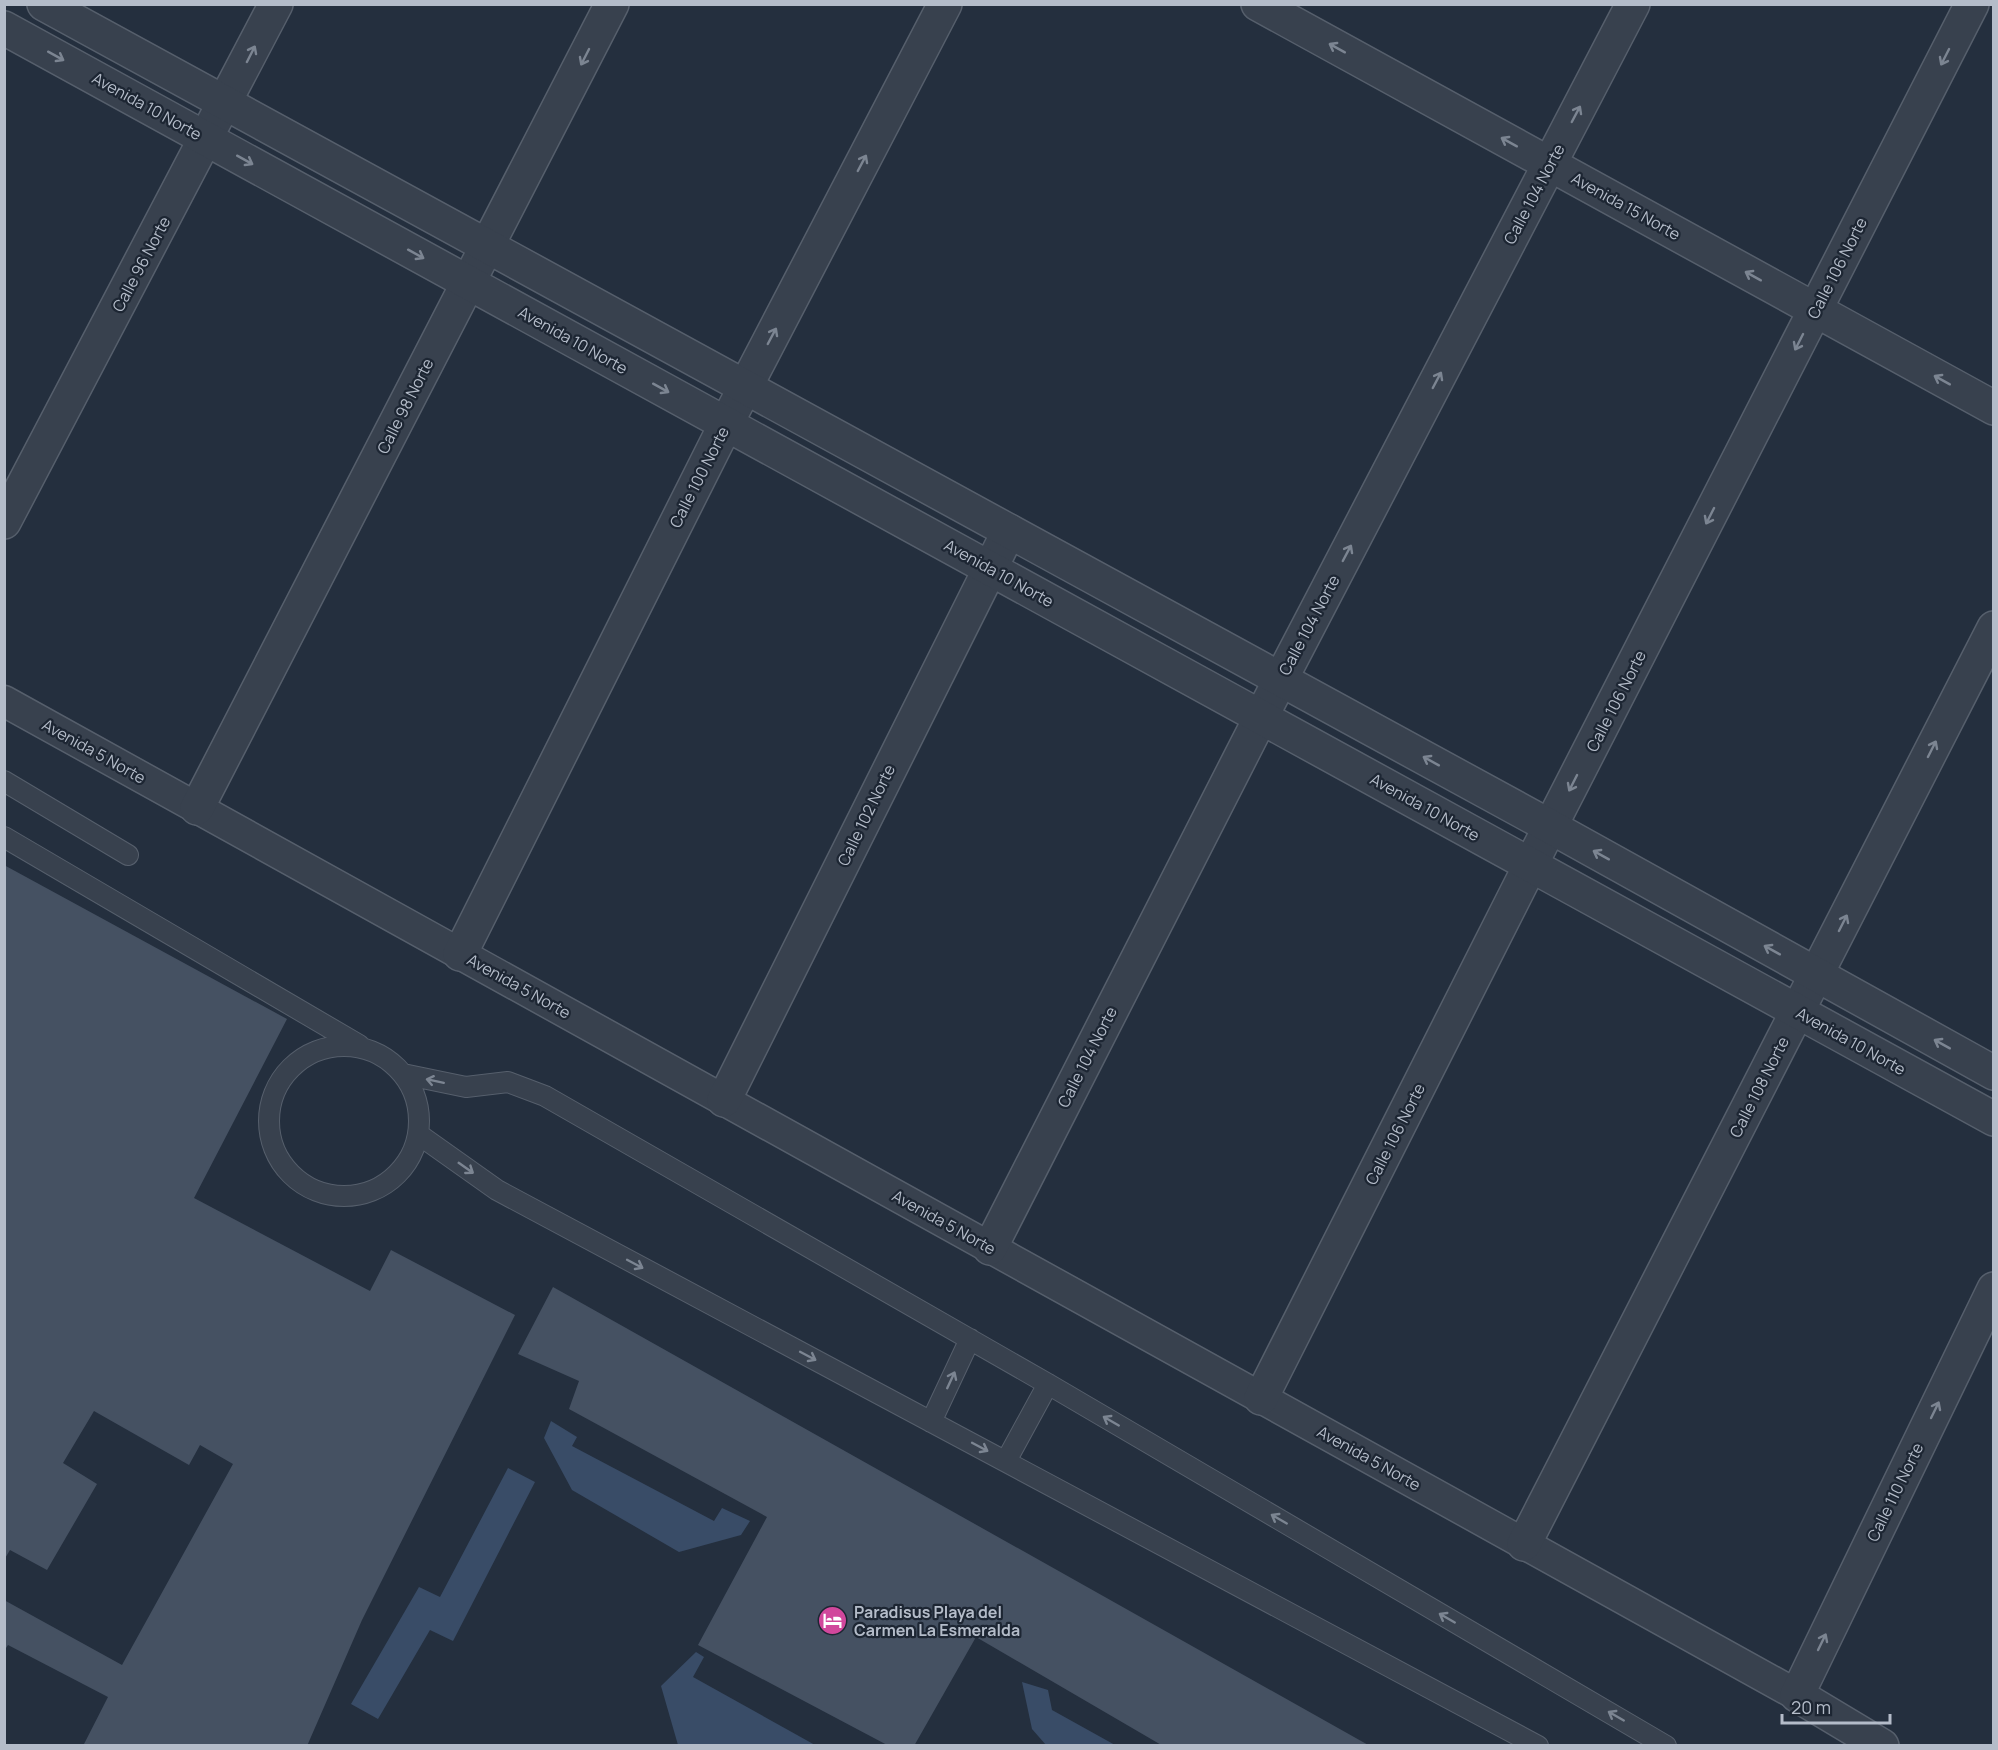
<svg xmlns="http://www.w3.org/2000/svg" width="1998" height="1750" font-family="Manrope,sans-serif">
  <style>
    .water { fill: #394c67 }
    .building { fill: #455162 }
    .lines { fill: none; stroke-linecap: round; stroke-linejoin: round }
    .service-casing { stroke: #565f6c; stroke-width: 22 }
    .pedestrian-casing { stroke: #565f6c; stroke-width: 33 }
    .minor-casing { stroke: #565f6c; stroke-width: 36 }
    .tertiary-casing { stroke: #565f6c; stroke-width: 36 }
    .service { stroke: #38414e; stroke-width: 20 }
    .pedestrian { stroke: #38414e; stroke-width: 30 }
    .minor { stroke: #38414e; stroke-width: 33 }
    .tertiary { stroke: #38414e; stroke-width: 33 }
    .oneway { stroke: #7c8592 }
    .labels { text-anchor: middle; stroke-width: 4.5; stroke-linejoin: round; paint-order: stroke }
    .street-label { font-size: 16px; fill: #b4bcc9; stroke: #1d2633 }
    .poi-label { font-size: 16px; font-weight: bold; fill: #b4bcc9; stroke: #1d2633; text-anchor: start }
  </style>
  <rect width="100%" height="100%" fill="#242f3e"/>
  <!-- water -->
  <path class="water" d="M551,1421l26,16 -5,9 142,75 8,-13 28,13 -9,14 -62,17 -107,-62 -28,-52z
    M508,1468l27,14 -82,159 -23,-11 -52,89 -27,-15 68,-117 21,10z
    M696,1652l8,5 -11,20 122,68h-137l-17,-59z
    M1022,1682l26,8 4,20 63,35h-69l-14,-16z"/>
  <!-- building -->
  <path class="building" d="M4,865l283,154 -93,179 176,93 21,-41 124,65 -153,305 -55,126h-224l25,-49 -100,-52 -4,6v-51l118,65 111,-201 -33,-19 -11,20 -95,-54 -31,52 34,21 -50,86 -37,-20 -6,10z
    M553,1287l817,459h-207l-187,-109 -62,109h-25l-191,-101 69,-128 -198,-108 10,-28 -61,-27z"/>
  <g class="lines">
    <defs>
      <path id="service" d="M4,781l124,74
        M4,837l355,208
        M269 1121a75 75 0 1 1 150 0a75 75 0 1 1-150 0Z
        M403,1074l63,13 42,-5 37,14 503,288 618,362
        M418,1134l79,56 1041,556
        M931,1422l39,-83
        M1006,1461l42,-77"/>
      <path id="pedestrian" d="M4,701l1793,994"/>
      <path id="minor" d="M1258,4l736,404
        M4,522l272,-518
        M197,808l415,-804
        M460,954l266,-530 219,-420
        M724,1100l285,-569
        M990,1248l271,-531 372,-713
        M1261,1398l270,-534 441,-860
        M1524,1544l470,-916
        M1882,1746l-85,-51 197,-406"/>
      <path id="tertiary" d="M44,4l1507,823 443,246
        M4,28l1990,1091"/>
    </defs>
    <!-- service casing -->
    <use href="#service" class="service-casing"/>
    <!-- pedestrian casing -->
    <use href="#pedestrian" class="pedestrian-casing"/>
    <!-- minor casing -->
    <use href="#minor" class="minor-casing"/>
    <!-- tertiary casing -->
    <use href="#tertiary" class="tertiary-casing"/>
    <!-- service -->
    <use href="#service" class="service"/>
    <!-- pedestrian -->
    <use href="#pedestrian" class="pedestrian"/>
    <!-- minor -->
    <use href="#minor" class="minor"/>
    <!-- tertiary -->
    <use href="#tertiary" class="tertiary"/>
  </g>
  <!-- one-way arrows -->
  <defs><path id="oneway-shaft" d="M-6 0H5M1.5-3L5.5 0L1.5 3" fill="none" stroke-width="1.6" stroke-linecap="round" stroke-linejoin="round" transform="scale(1.5)"/></defs>
  <g class="oneway">
    <use href="#oneway-shaft" transform="translate(1337 48) rotate(-151)"/>
    <use href="#oneway-shaft" transform="translate(251 54) rotate(-63)"/>
    <use href="#oneway-shaft" transform="translate(56 56) rotate(29)"/>
    <use href="#oneway-shaft" transform="translate(585 57) rotate(117)"/>
    <use href="#oneway-shaft" transform="translate(1945 57) rotate(117)"/>
    <use href="#oneway-shaft" transform="translate(1576 114) rotate(-62)"/>
    <use href="#oneway-shaft" transform="translate(1509 142) rotate(-151)"/>
    <use href="#oneway-shaft" transform="translate(245 160) rotate(29)"/>
    <use href="#oneway-shaft" transform="translate(862 163) rotate(-62)"/>
    <use href="#oneway-shaft" transform="translate(416 254) rotate(29)"/>
    <use href="#oneway-shaft" transform="translate(1753 276) rotate(-151)"/>
    <use href="#oneway-shaft" transform="translate(772 336) rotate(-62)"/>
    <use href="#oneway-shaft" transform="translate(1799 342) rotate(117)"/>
    <use href="#oneway-shaft" transform="translate(1437 380) rotate(-62)"/>
    <use href="#oneway-shaft" transform="translate(1942 380) rotate(-151)"/>
    <use href="#oneway-shaft" transform="translate(661 388) rotate(29)"/>
    <use href="#oneway-shaft" transform="translate(1710 516) rotate(117)"/>
    <use href="#oneway-shaft" transform="translate(1347 553) rotate(-62)"/>
    <use href="#oneway-shaft" transform="translate(1932 749) rotate(-63)"/>
    <use href="#oneway-shaft" transform="translate(1431 761) rotate(-151)"/>
    <use href="#oneway-shaft" transform="translate(1573 783) rotate(117)"/>
    <use href="#oneway-shaft" transform="translate(1601 855) rotate(-151)"/>
    <use href="#oneway-shaft" transform="translate(1843 923) rotate(-63)"/>
    <use href="#oneway-shaft" transform="translate(1772 950) rotate(-151)"/>
    <use href="#oneway-shaft" transform="translate(1942 1044) rotate(-151)"/>
    <use href="#oneway-shaft" transform="translate(435 1081) rotate(-168)"/>
    <use href="#oneway-shaft" transform="translate(466 1168) rotate(35)"/>
    <use href="#oneway-shaft" transform="translate(635 1264) rotate(28)"/>
    <use href="#oneway-shaft" transform="translate(808 1356) rotate(28)"/>
    <use href="#oneway-shaft" transform="translate(951 1380) rotate(-65)"/>
    <use href="#oneway-shaft" transform="translate(1935 1410) rotate(-64)"/>
    <use href="#oneway-shaft" transform="translate(1111 1421) rotate(-150)"/>
    <use href="#oneway-shaft" transform="translate(980 1447) rotate(28)"/>
    <use href="#oneway-shaft" transform="translate(1279 1519) rotate(-150)"/>
    <use href="#oneway-shaft" transform="translate(1447 1618) rotate(-150)"/>
    <use href="#oneway-shaft" transform="translate(1822 1642) rotate(-64)"/>
    <use href="#oneway-shaft" transform="translate(1616 1716) rotate(-150)"/>
  </g>
  <!-- icons -->
  <defs>
    <symbol id="hotel-disc" viewBox="-11 -11 22 22"><circle r="9.5" fill="#d1479c" stroke="#1d2633"/><path d="M-6-4.5h1.5V1H6V5H4.5V3h-9V5H-6ZM-4 0a1.8 1.8 0 1 1 3.6 0ZM.5 0V-2.5h3Q6-2.5 6 0Z" fill="#fff"/></symbol>
  </defs>
  <g fill-rule="evenodd">
    <use href="#hotel-disc" x="816" y="1604" width="33" height="33"/>
  </g>
  <g class="labels">
    <!-- street labels -->
    <g class="street-label">
      <text transform="translate(147 106) rotate(29)" y="6">Avenida 10 Norte</text>
      <text transform="translate(1534 194) rotate(-62)" y="6">Calle 104 Norte</text>
      <text transform="translate(1626 206) rotate(29)" y="6">Avenida 15 Norte</text>
      <text transform="translate(141 264) rotate(-62)" y="6">Calle 96 Norte</text>
      <text transform="translate(1837 268) rotate(-63)" y="6">Calle 106 Norte</text>
      <text transform="translate(573 340) rotate(29)" y="6">Avenida 10 Norte</text>
      <text transform="translate(405 406) rotate(-63)" y="6">Calle 98 Norte</text>
      <text transform="translate(699 477) rotate(-63)" y="6">Calle 100 Norte</text>
      <text transform="translate(999 573) rotate(29)" y="6">Avenida 10 Norte</text>
      <text transform="translate(1309 625) rotate(-62)" y="6">Calle 104 Norte</text>
      <text transform="translate(1616 701) rotate(-63)" y="6">Calle 106 Norte</text>
      <text transform="translate(94 751) rotate(29)" y="6">Avenida 5 Norte</text>
      <text transform="translate(1425 807) rotate(29)" y="6">Avenida 10 Norte</text>
      <text transform="translate(866 815) rotate(-64)" y="6">Calle 102 Norte</text>
      <text transform="translate(519 986) rotate(29)" y="6">Avenida 5 Norte</text>
      <text transform="translate(1851 1041) rotate(29)" y="6">Avenida 10 Norte</text>
      <text transform="translate(1087 1057) rotate(-63)" y="6">Calle 104 Norte</text>
      <text transform="translate(1759 1087) rotate(-63)" y="6">Calle 108 Norte</text>
      <text transform="translate(1395 1134) rotate(-63)" y="6">Calle 106 Norte</text>
      <text transform="translate(944 1222) rotate(29)" y="6">Avenida 5 Norte</text>
      <text transform="translate(1369 1458) rotate(29)" y="6">Avenida 5 Norte</text>
      <text transform="translate(1895 1492) rotate(-64)" y="6">Calle 110 Norte</text>
    </g>
    <!-- poi labels -->
    <g class="poi-label">
      <text x="854" y="1618">Paradisus Playa del<tspan x="854" dy="18">Carmen La Esmeralda</tspan></text>
    </g>
  </g>
  <!-- border -->
  <rect width="1998" height="1750" fill="none" stroke="#b4bcc9" stroke-width="12"/>
  <!-- scale -->
  <path d="M1782 1714v9h108v-9" fill="none" stroke="#b4bcc9" stroke-width="3"/>
  <text x="1791" y="1714" font-size="18" fill="#b4bcc9" stroke="#1d2633" stroke-width="4.5" paint-order="stroke">20 m</text>
</svg>
